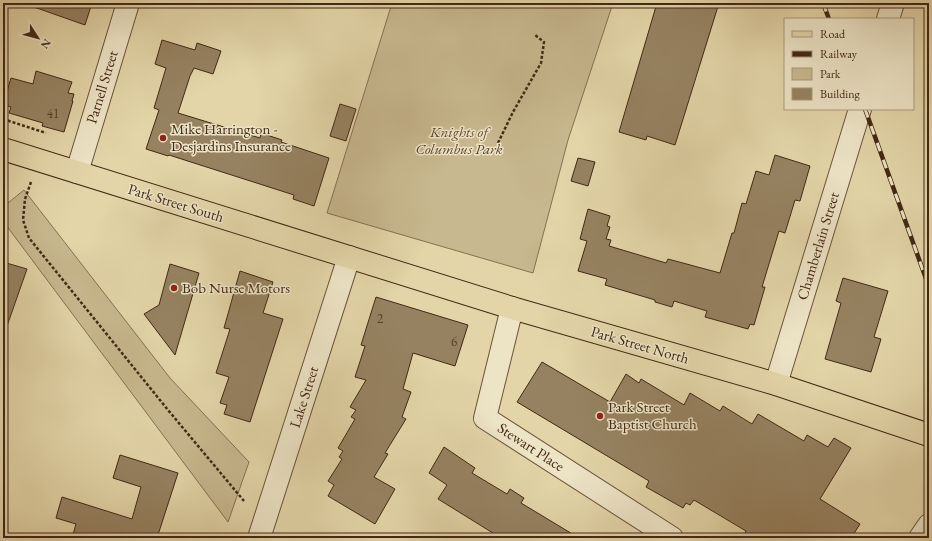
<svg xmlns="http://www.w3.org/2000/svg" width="932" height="541" font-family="'EB Garamond',serif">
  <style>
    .green { fill: #c8b88f; stroke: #867052 }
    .building { fill: #968261; stroke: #432815 }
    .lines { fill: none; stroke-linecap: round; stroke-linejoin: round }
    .minor-casing { stroke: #6b533a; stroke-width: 24 }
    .major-casing { stroke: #432815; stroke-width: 24 }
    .path { stroke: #432815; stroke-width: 2.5; stroke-dasharray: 3 2; stroke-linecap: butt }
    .minor { stroke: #ede4c6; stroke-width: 22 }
    .major { stroke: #e3d5a8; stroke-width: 22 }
    .rail-casing { stroke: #432815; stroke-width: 4.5 }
    .rail { stroke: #ede4c6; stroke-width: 3; stroke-dasharray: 9; stroke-linecap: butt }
    .poi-dot { fill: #8f2418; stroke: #ede4c6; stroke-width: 1.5 }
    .labels { text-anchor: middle; stroke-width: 3; stroke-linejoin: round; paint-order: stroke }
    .number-label { font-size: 13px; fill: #583e28 }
    .street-label { font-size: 15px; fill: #432815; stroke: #ede4c6 }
    .poi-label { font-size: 15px; fill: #432815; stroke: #ede4c6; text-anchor: start }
    .park-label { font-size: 15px; font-style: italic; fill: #5e452d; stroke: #ede4c6 }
  </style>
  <rect width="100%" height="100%" fill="#e3d5a8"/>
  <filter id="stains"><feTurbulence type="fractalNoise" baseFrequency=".005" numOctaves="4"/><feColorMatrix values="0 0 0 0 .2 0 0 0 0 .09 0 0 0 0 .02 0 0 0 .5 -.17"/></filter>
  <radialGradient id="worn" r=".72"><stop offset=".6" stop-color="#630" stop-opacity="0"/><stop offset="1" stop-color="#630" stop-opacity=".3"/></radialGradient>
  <!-- green -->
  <path class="green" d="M392,3h221l-45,137 -35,133 -206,-60z
    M24,190l146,188 79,84 -21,60 -225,-301v-14z"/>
  <!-- building -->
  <path class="building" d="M31,3h61l-7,22 -54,-19z
    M657,3h62l-44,142 -28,-9 -1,4 -27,-8z
    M162,40l33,10 2,-7 24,8 -8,23 -19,-6 -4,8 -12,37 82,25 1,-5 21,7 -1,2 48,16 -15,48 -21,-7 1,-4 -125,-40 -1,1 -22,-7 13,-39 -5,-2 12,-40 -11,-4z
    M36,71l36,11 -4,11 6,1 -2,7h1l-9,31 -22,-6 1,-3 -34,-10 2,-6 -8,-2 8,-27 22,6z
    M340,104l16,5 -10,32 -16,-5z
    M775,155l35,11 -10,35 -5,-1 -10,33 -6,-2 -17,56h3l-11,38 -4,-1 -2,5 -43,-12 2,-6 -33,-10 -2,6 -17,-5v-2l-50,-15 2,-6 -29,-8 9,-30 -7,-2 8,-30 22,7 -3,10 3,1 -4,12 5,1 -2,6 57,17 2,-4 52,14 12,-40h2l8,-30 4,1 10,-33 13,4z
    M578,158l17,4 -7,24 -17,-5z
    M3,262l24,7 -20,57h-4z
    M170,264l29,9 -24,82 -31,-41 15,-9z
    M240,271l33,11 -10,31 20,6 -33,103 -26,-8 3,-9 -7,-2 9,-26 -13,-4 14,-44 -6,-1z
    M843,278l45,13 -14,46 7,2 -10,33 -46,-13 16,-56 -5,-2z
    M376,297l92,28 -13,41 -42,-13 -10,36 8,3 -9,25 4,2 -21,34 3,1 -14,23 21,12 -20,35 -47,-28 6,-11 -6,-4 14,-22 -3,-2 4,-6 -5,-3 17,-29 -4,-2 5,-7 -6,-3 16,-27 -11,-3 10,-31 -4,-1z
    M542,362l68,40 16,-28 13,9 2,-4 43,26 6,-12 30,18 3,-5 29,18 6,-10 46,27 3,-6 21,12 6,-9 17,10 -31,51 40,25 -9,14h-109l4,-7 -52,-31 -4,5 -4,-2 -3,5 -37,-21 3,-6 -132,-79z
    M444,447l31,21 -3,5 35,21 3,-5 14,9 -3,5 58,35h-78l-63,-39 9,-14 -18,-12z
    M120,455l58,18 -21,65h-85l4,-14 -20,-6 6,-21 70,22 9,-32 -28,-9z"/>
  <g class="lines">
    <defs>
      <path id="minor" d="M888,19l5,-16
        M77,172l51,-169
        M512,308l-27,110 187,120
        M776,384l84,-275
        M259,538l90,-281
        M920,538l9,-13"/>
      <path id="major" d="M3,149l509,159 264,76 153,51"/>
    </defs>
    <!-- minor casing -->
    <use href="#minor" class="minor-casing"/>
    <!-- major casing -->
    <use href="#major" class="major-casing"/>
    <!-- path -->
    <path class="path" d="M3,119l43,14
      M498,143l15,-31 28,-49 3,-21 -9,-7
      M31,182l-6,17 -2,21 6,18 139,172 76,91"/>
    <!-- minor -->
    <use href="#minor" class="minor"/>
    <!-- major -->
    <use href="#major" class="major"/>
    <defs>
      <path id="rail" d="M823,3l6,16
        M865,109l64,178"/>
    </defs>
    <!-- rail casing -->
    <use href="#rail" class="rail-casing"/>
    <!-- rail -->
    <use href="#rail" class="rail"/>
  </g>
  <!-- markers -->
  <g class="poi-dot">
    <circle cx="163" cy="138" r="4"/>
    <circle cx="174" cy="288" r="4"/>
    <circle cx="600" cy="416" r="4"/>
  </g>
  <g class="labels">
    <!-- number labels -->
    <g class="number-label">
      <text x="53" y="118">41</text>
      <text x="380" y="323">2</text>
      <text x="454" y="346">6</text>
    </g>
    <!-- street labels -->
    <g class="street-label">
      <text transform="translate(102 87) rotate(-73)" y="5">Parnell Street</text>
      <text transform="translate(176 203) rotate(17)" y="5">Park Street South</text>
      <text transform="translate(818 246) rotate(-73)" y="5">Chamberlain Street</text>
      <text transform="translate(640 345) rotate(16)" y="5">Park Street North</text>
      <text transform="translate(304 397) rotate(-72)" y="5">Lake Street</text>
      <text transform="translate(531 447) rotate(33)" y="5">Stewart Place</text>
    </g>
    <!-- poi labels -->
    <g class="poi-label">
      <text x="171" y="134">Mike Harrington -<tspan x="171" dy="17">Desjardins Insurance</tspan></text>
      <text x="182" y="293">Bob Nurse Motors</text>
      <text x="608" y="412">Park Street<tspan x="608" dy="17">Baptist Church</tspan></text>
    </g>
    <!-- park labels -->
    <g class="park-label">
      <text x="459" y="137">Knights of<tspan x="459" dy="17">Columbus Park</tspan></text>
    </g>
  </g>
  <!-- margin -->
  <rect width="932" height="541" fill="none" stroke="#e3d5a8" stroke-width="16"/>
  <rect x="4" y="4" width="924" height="533" fill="none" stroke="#432815" stroke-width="2"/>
  <rect x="8" y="8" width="916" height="525" fill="none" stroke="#432815"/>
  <!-- legend -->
  <rect x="784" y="18" width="130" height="92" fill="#ede4c6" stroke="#a9997f"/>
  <rect x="792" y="31" width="20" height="6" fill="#e3d5a8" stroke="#a9997f"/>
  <text x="820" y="38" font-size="12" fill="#432815">Road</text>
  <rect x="792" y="51" width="20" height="6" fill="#432815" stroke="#a9997f"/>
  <text x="820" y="58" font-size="12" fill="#432815">Railway</text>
  <rect x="792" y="68" width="20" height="12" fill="#c8b88f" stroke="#a9997f"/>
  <text x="820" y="78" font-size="12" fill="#432815">Park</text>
  <rect x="792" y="88" width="20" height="12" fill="#968261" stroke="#a9997f"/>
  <text x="820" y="98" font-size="12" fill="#432815">Building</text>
  <!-- north arrow -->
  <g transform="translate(38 38) rotate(126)" stroke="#ede4c6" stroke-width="3" paint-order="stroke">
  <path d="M0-3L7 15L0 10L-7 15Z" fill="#432815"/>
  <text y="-6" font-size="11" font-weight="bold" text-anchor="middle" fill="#432815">N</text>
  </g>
  <rect width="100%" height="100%" filter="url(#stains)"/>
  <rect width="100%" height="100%" fill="url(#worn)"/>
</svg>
